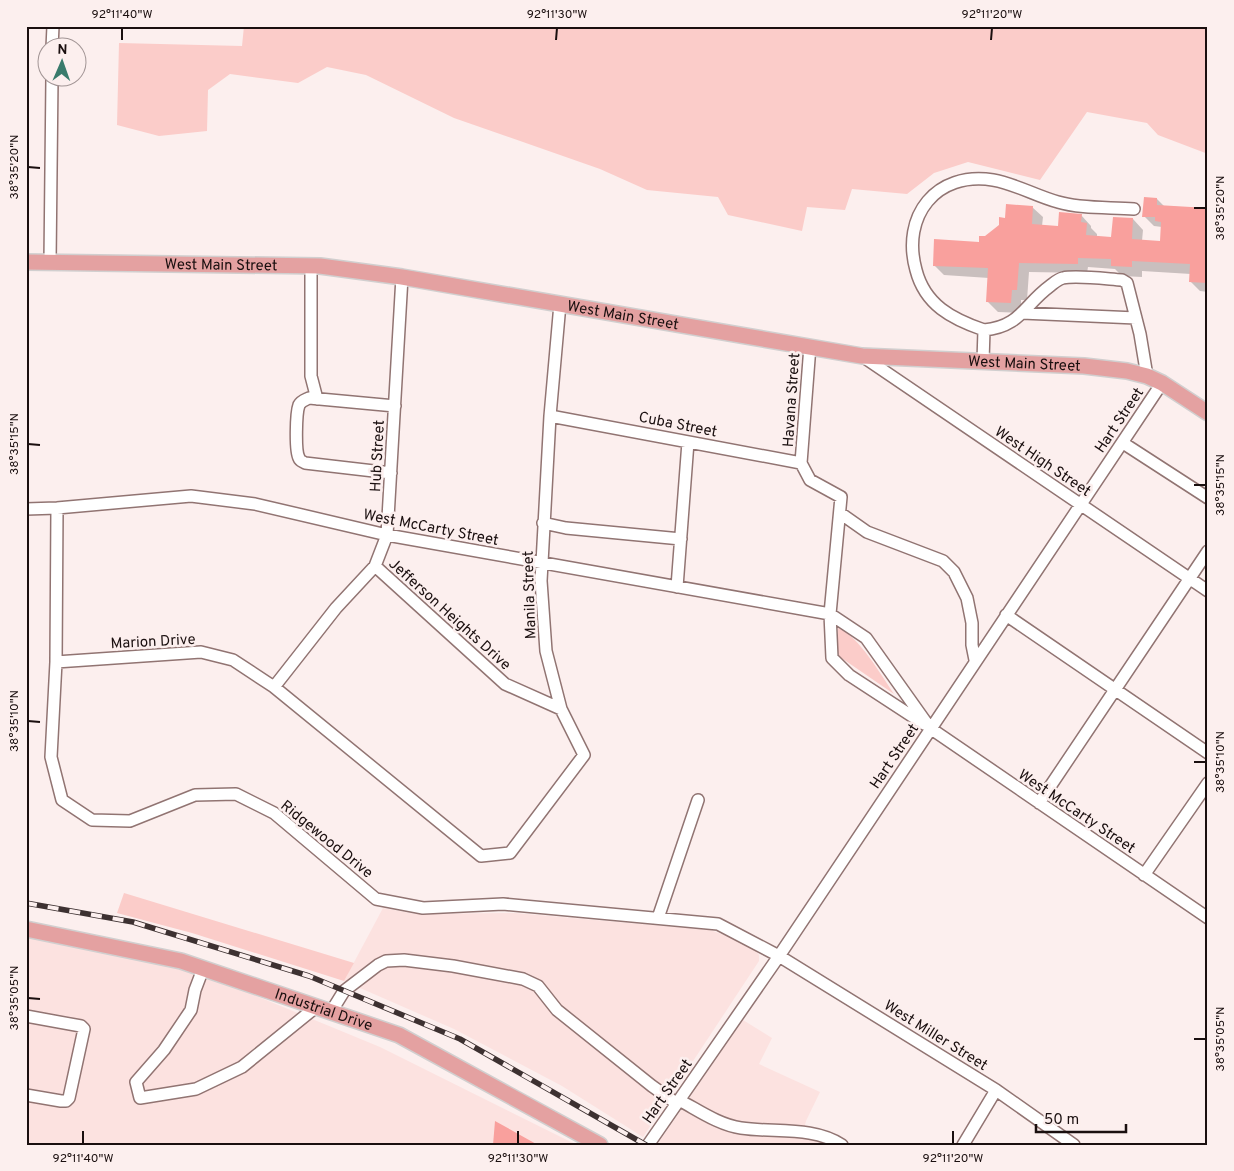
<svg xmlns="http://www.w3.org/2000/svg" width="1234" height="1171" font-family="Overpass,sans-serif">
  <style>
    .built { fill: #fce2e0 }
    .green { fill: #fbccc9 }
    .shadow { fill: #0003 }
    .building { fill: #f9a09d }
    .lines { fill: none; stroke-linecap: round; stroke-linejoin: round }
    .minor-casing { stroke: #917472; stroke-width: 14 }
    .major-casing { stroke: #d1cfcf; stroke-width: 18 }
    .minor { stroke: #fff; stroke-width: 11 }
    .major { stroke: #e4a1a1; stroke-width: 15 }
    .rail-casing { stroke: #3d3131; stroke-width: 5.5 }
    .rail { stroke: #fcefee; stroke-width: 4; stroke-dasharray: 11; stroke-linecap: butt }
    .ticks { fill: none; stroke: #1a0f0f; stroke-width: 2 }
    .labels { text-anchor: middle; stroke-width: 5; stroke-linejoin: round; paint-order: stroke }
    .street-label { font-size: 15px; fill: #1a0f0f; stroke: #fcefee }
    .neatline { fill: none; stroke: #1a0f0f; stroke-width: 2 }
    .ticks-label { font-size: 12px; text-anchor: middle; fill: #1a0f0f }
  </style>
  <rect width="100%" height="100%" fill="#fcefee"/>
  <!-- built -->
  <path class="built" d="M383,908l33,6 99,-1 195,17 23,8 22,12 4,5v6l-116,176 -81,-51 -108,-57 -110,-48z
    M26,935l88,17 89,22 177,73 197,98h-551z
    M743,1020l29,18 -13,26 61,28 -14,29 -4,16 16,3 12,5h-167l-4,-3z"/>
  <!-- green -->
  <path class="green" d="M244,26h964v128l-50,-19 -11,-12 -60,-11 -47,68 -72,-18 -34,11 -27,21 -55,-5 -7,21 -38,-3 -5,24 -74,-16 -10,-18 -71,-7 -47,-21 -146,-51 -88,-43 -39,-8 -29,16 -68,-9 -22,16 -1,41 -48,5 -42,-11 2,-82 123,3z
    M838,628c21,8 43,47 56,66l-54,-37 -3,-6z
    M124,893l230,70 -10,18 -152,-48 -75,-20z"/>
  <!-- shadow -->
  <path class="shadow" d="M1157,199l7,7 44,3v83l-8,-1 -10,-10 1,-7 -49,-3v6l-20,-1 -7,-7 -27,-2 -1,6 -58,-1 -2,28h-6v13l-23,-1 -10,-10 1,-24 -45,-3 -10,-10 46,-22 26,-24 26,-12 11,10 -1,9 17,1 22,-12 10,11v2l6,6v3l16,1 20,-19 10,11 -1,11 19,1 1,-15 -8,-1 -10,-10z"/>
  <!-- building -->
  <path class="building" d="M1144,197l13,1v7l51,3v75l-19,-1 1,-18 -58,-3v6l-21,-1v-7l-33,-1v6l-59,-1 -2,27h-5l-1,13 -25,-1 2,-34 -55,-2 1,-27 45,3v-6h6l14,-11v-8l6,1 1,-14 27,2 -1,18 26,2 1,-14 23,2 -1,8 6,1 -1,12 25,2 2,-20 20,1 -1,21 28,2 1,-19 -6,-1v-4h-13z
    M495,1121l43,24h-45z"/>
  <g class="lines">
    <defs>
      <path id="minor" d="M52,48l1,-22
        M50,262l2,-184
        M311,266v110l6,23
        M1022,313l114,5
        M984,330c-32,-11 -59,-25 -68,-60 -15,-54 20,-99 77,-90 23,4 43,16 65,22 23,7 53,5 76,7
        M810,346l-9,117 9,17 31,17 -11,117 2,44 17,17 75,49
        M862,356l346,235
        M983,361l1,-31c36,-3 40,-25 66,-44 4,-3 8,-7 13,-8 13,-3 44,1 59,2l5,3 13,51 7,42
        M550,416l251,47
        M1123,443l85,55
        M391,473l-86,-10c-3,-2 -5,-2 -6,-5 -4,-7 -3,-45 0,-53 2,-4 6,-5 10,-7l86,8
        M57,508l-1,154 -5,95 11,43 30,20 38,1 65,-26 41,-1 38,19 102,86 47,9 80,-4 215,20 61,32 217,134 78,55
        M26,509l31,-1 134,-12 64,8 132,31 443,79 36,24 64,90 278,190
        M840,513l27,19 76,29 11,11 13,26 5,25v22l3,15
        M543,523l23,5 115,11
        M375,566l130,118 56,25
        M677,587l11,-145
        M1006,615l202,138
        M56,662l145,-10 32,8 41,27 207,169 29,-3 74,-98 -23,-46 -15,-58 -5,-70 9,-165 10,-112
        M274,687l62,-79 39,-42 12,-31 15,-258
        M1039,803l169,-252
        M1144,875l64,-92
        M658,918l40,-118
        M203,969l-8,21 -4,20 -27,40 -28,32 4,16 56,-9 46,-22 74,-60
        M331,1012l13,-21 34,-26 8,-4 18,-1 49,6 70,13 15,7 19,24 95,76 24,17
        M26,1016l55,10 3,3 -15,69 -3,3h-5l-35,-6
        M679,1100c19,10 40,25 62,28 34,5 72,-2 101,17
        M648,1145l131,-189 383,-573
        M963,1145l33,-55"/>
      <g id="major">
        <path id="s1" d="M26,262l294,4 82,11 460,79 222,10 43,5 20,5 15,7 46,30"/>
        <path id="s2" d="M26,929l155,32 218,74 201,110"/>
      </g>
    </defs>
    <!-- minor casing -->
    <use href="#minor" class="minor-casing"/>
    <!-- major casing -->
    <use href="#major" class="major-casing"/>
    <!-- minor -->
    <use href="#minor" class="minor"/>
    <!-- major -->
    <use href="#major" class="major"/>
    <defs>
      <path id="rail" d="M26,903l107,19 176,54 151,63 186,106"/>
    </defs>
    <!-- rail casing -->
    <use href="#rail" class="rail-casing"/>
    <!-- rail -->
    <use href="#rail" class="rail"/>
  </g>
  <!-- ticks -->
  <path class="ticks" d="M122,40v-12M556,40l1,-12M991,40l1,-12M28,167l12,1M1194,208h12M28,444l12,1M1194,485h12M28,721l12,1M1194,762h12M28,998l12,1M1194,1039h12M83,1144v-13M518,1144v-13M953,1144v-13"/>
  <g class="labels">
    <!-- street labels -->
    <g class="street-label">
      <text dy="5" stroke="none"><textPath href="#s1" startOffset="195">West Main Street</textPath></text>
      <text dy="5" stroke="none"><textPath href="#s1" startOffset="601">West Main Street</textPath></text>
      <text dy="5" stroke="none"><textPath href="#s1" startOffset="1006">West Main Street</textPath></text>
      <text transform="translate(791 400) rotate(-86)" y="5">Havana Street</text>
      <text transform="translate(1119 420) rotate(-56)" y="5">Hart Street</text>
      <text transform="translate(678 424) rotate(11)" y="5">Cuba Street</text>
      <text transform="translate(377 456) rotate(-87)" y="5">Hub Street</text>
      <text transform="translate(1043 461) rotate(34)" y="5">West High Street</text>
      <text transform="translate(431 527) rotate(11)" y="5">West McCarty Street</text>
      <text transform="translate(529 595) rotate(-92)" y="5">Manila Street</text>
      <text transform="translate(450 614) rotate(42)" y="5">Jefferson Heights Drive</text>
      <text transform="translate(153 641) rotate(-3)" y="5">Marion Drive</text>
      <text transform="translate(894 756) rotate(-56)" y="5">Hart Street</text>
      <text transform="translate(1077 811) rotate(34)" y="5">West McCarty Street</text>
      <text transform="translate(327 839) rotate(39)" y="5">Ridgewood Drive</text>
      <text dy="5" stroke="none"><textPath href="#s2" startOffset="309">Industrial Drive</textPath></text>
      <text transform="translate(936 1035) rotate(32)" y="5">West Miller Street</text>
      <text transform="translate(667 1091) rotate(-55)" y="5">Hart Street</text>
    </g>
  </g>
  <!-- border -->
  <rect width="1234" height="1171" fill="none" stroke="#fcefee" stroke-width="55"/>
  <!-- north arrow -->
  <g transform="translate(62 62) rotate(2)"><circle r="24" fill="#fcefee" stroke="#a29595"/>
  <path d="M0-4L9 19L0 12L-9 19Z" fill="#397b6c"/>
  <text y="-8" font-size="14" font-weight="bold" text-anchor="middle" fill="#1a0f0f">N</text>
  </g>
  <!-- scale -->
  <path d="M1036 1124v8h90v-8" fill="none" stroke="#1a0f0f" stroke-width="2.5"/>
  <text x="1044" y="1124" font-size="15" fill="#1a0f0f" stroke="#fcefee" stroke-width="4" paint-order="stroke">50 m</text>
  <rect x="28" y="28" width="1178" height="1116" class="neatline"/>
  <g class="ticks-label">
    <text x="122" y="18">92°11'40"W</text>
    <text x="557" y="18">92°11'30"W</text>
    <text x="992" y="18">92°11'20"W</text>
    <text transform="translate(14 167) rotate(-90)" y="4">38°35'20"N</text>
    <text transform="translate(1220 208) rotate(-90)" y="4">38°35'20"N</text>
    <text transform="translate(14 444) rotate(-90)" y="4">38°35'15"N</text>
    <text transform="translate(1220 485) rotate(-90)" y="4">38°35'15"N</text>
    <text transform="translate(14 721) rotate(-90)" y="4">38°35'10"N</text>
    <text transform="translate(1220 762) rotate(-90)" y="4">38°35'10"N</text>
    <text transform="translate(14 998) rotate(-90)" y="4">38°35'05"N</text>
    <text transform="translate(1220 1039) rotate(-90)" y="4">38°35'05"N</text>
    <text x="83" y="1162">92°11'40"W</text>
    <text x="518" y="1162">92°11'30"W</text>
    <text x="953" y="1162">92°11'20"W</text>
  </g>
</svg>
